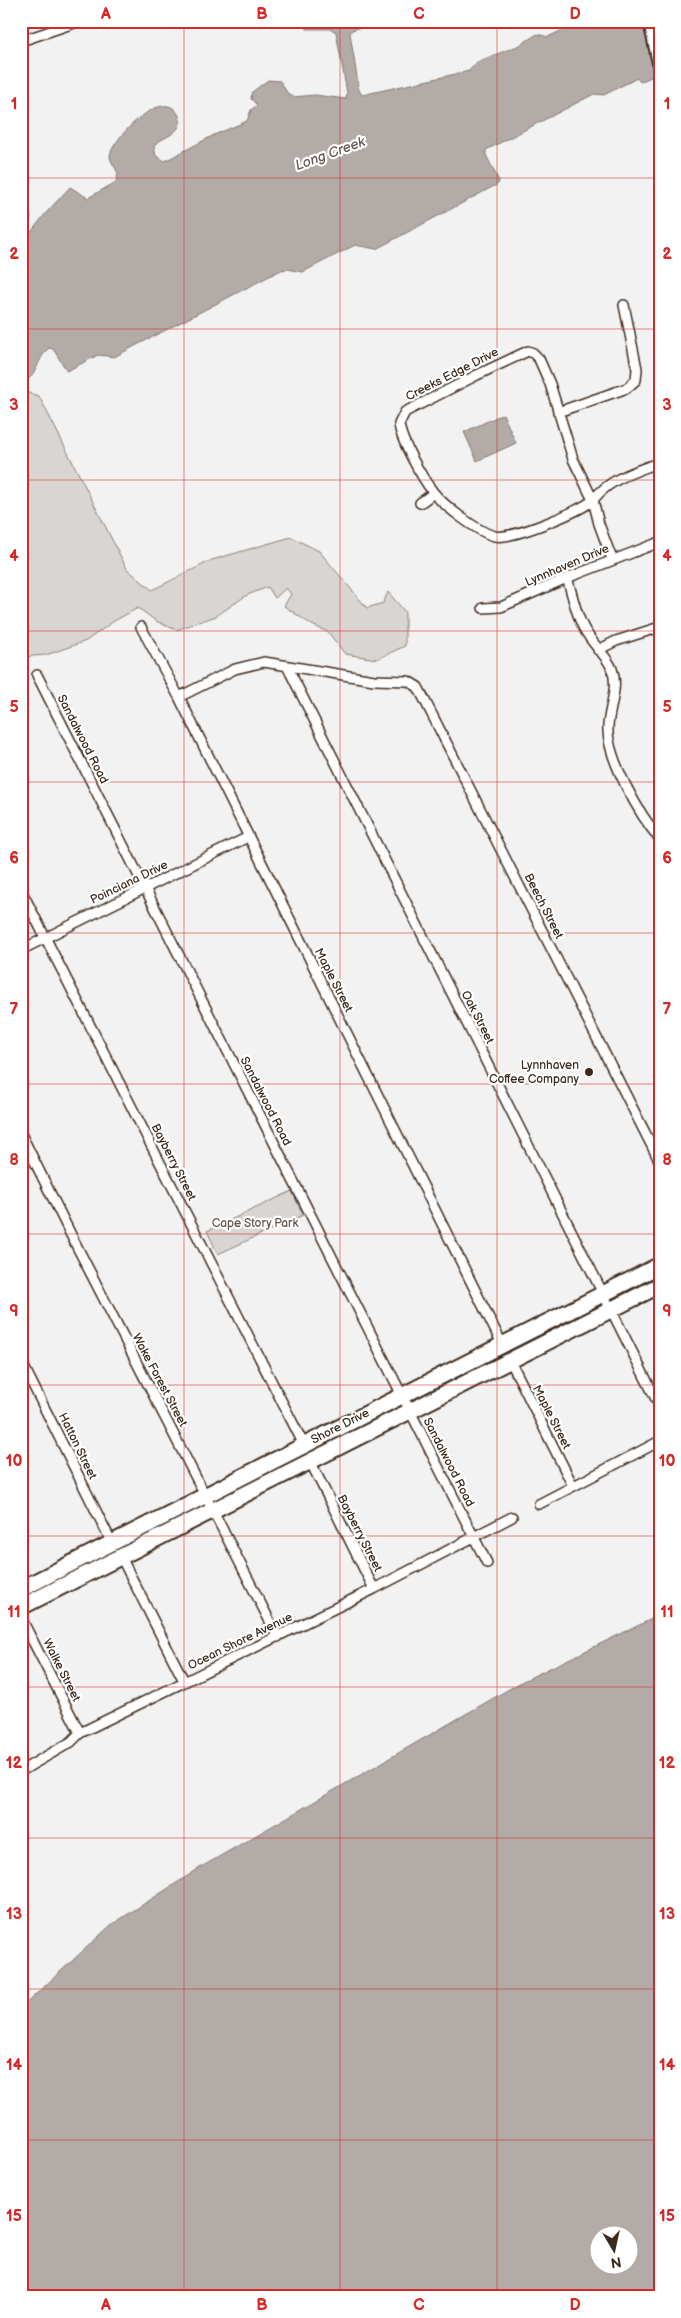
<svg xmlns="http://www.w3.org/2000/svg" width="681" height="2318" font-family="'Balsamiq Sans',sans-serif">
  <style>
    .green { fill: #d8d5d2; stroke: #8a8078 }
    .water { fill: #b2aba7; stroke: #827770; fill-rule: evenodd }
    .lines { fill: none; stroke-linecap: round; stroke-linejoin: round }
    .minor-casing { stroke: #3b2a1e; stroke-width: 12 }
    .primary-casing { stroke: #3b2a1e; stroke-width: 18 }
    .trunk-casing { stroke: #3b2a1e; stroke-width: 19 }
    .minor { stroke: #fff; stroke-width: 9 }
    .primary { stroke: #fff; stroke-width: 14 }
    .trunk { stroke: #fff; stroke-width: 15 }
    .grid { fill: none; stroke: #d62828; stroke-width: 1; stroke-opacity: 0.55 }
    .poi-dot { fill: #3b2a1e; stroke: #fff; stroke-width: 2 }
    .labels { text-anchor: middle; stroke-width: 4.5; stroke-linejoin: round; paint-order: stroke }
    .street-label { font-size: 12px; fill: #3b2a1e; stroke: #fff }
    .poi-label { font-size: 12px; fill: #3b2a1e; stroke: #fff; text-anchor: end }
    .park-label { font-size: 12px; fill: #62554b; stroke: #fff }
    .water-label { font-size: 14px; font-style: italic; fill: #65574e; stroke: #fff }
    .neatline { fill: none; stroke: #d62828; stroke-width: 2 }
    .grid-label { font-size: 16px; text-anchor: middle; font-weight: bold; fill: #d62828 }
  </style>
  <rect width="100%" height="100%" fill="#f3f2f2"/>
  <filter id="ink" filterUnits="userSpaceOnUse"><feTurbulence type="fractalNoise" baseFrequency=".02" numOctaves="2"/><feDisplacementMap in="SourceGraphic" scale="10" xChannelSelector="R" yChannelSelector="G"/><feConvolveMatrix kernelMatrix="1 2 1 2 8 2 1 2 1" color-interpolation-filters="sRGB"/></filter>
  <g filter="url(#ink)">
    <!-- green -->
    <path class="green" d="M21,391l18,5 88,173 25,21 60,-30 79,-23 28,14 48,57 16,-5 5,-11 17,20v34l-28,13 -32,-5 -17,-22 -16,-7 -28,-19 7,-12 -5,-6 -11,10 -7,-11 -21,8 -31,21 -40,14 -20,-9 -18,-13 -24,13 -28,20 -40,14 -25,2z
      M292,1191l11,24 -85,39 -11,-23z"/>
    <!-- water -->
    <path class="water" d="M305,21h59v5l-12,4 -2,3 9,57 3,5 107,-24 8,-9 43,-17 17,-11 11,3 33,-16h79v52l-20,9 -3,-4 -33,17 -10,-1 -108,56v5l13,26 -1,3 -122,65 -21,-4 -52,27 -16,-3 -6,1 -167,87 -16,-2 -31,16 -14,-22 -4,-1c-14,13 -9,26 -28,36v-139l25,-32 24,-26 18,11 28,-16 2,-8c-1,-5 -7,-11 -8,-17 -2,-13 53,-73 68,-43 3,4 3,10 0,14 -6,9 -18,10 -24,18l2,10 9,5 49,-26 33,-14 4,-11 6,-5 -6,-6 1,-7 16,-12 12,1 8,13 5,3 22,-2 31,4 1,-6 -11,-61 -5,-3h-24z
      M503,414l13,29 -39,18 -13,-29z
      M660,1615v682h-639v-289l90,-83 92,-59 320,-185zM598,2236h30v30h-30z"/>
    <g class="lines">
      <defs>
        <path id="minor" d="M21,41l59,-20
          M21,210l4,7
          M528,351l5,2 6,6 11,25 23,75 20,41c-12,11 -82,40 -98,36 -16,-3 -52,-31 -62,-44 -11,-14 -32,-51 -34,-68l6,-12 72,-37z
          M558,412l69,-24 9,-8 1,-11 -13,-64
          M420,503l14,-10
          M612,559l-13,-35 -6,-24c17,-22 42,-28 67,-38
          M567,578c6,18 10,42 21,57 7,12 20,22 24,34 7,18 -3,39 -4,57 -2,31 32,90 52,113
          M483,608l18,-1 66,-29 93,-36
          M141,627l38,70 323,647
          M598,650l18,-9 44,-14
          M287,666l373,741
          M37,675l450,888
          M179,697l56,-28 29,-7 110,18 34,1 10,6 242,475
          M21,890l283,555
          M21,950l227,-113
          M21,1134l50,101 207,402
          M510,1360l63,126
          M21,1361l91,182
          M310,1461l64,128
          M539,1504l121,-63
          M121,1557l63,124
          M21,1618l59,115
          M21,1771l50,-29 9,-9 294,-144 138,-72"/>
        <path id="primary" d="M651,21l9,42"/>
        <path id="trunk" d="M21,1589l639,-324
          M21,1607l639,-322"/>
      </defs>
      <!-- minor casing -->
      <use href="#minor" class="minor-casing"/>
      <!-- primary casing -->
      <use href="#primary" class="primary-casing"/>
      <!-- trunk casing -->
      <use href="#trunk" class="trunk-casing"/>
      <!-- minor -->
      <use href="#minor" class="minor"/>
      <!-- primary -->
      <use href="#primary" class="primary"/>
      <!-- trunk -->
      <use href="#trunk" class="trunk"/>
    </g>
  </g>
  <!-- grid -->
  <path class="grid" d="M184,21v2276M340,21v2276M497,21v2276M21,178h639M21,329h639M21,480h639M21,631h639M21,782h639M21,933h639M21,1084h639M21,1234h639M21,1385h639M21,1536h639M21,1687h639M21,1838h639M21,1989h639M21,2140h639"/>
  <!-- markers -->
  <circle class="poi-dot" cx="589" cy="1072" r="5"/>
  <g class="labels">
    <!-- street labels -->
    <g class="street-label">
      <text transform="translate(452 374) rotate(-27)" y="4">Creeks Edge Drive</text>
      <text transform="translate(567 565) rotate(-23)" y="4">Lynnhaven Drive</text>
      <text transform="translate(83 739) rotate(63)" y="4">Sandalwood Road</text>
      <text transform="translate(129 882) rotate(-26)" y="4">Poinciana Drive</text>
      <text transform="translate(544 906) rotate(63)" y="4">Beech Street</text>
      <text transform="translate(334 980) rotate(63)" y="4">Maple Street</text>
      <text transform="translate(478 1017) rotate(63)" y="4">Oak Street</text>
      <text transform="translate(266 1101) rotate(63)" y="4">Sandalwood Road</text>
      <text transform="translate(174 1162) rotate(63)" y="4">Bayberry Street</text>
      <text transform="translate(160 1380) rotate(62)" y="4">Wake Forest Street</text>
      <text transform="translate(552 1417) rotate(63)" y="4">Maple Street</text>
      <text transform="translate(340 1426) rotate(-27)" y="4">Shore Drive</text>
      <text transform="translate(78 1446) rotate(64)" y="4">Hatton Street</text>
      <text transform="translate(449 1462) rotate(63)" y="4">Sandalwood Road</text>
      <text transform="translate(360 1533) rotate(63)" y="4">Bayberry Street</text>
      <text transform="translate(240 1641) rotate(-26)" y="4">Ocean Shore Avenue</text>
      <text transform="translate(62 1670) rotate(63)" y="4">Walke Street</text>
    </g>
    <!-- poi labels -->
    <g class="poi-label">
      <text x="579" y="1069">Lynnhaven<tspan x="579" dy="14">Coffee Company</tspan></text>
    </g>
    <!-- park labels -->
    <g class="park-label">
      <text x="255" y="1227">Cape Story Park</text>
    </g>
    <!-- water labels -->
    <g class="water-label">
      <text transform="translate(330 153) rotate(-20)" y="5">Long Creek</text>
    </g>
  </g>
  <!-- margin -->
  <rect width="681" height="2318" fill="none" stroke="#fff" stroke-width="55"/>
  <!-- north arrow -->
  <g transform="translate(614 2250) rotate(171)"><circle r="24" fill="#ffffff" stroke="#b1aaa5"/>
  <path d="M0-4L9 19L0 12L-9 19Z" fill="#3b2a1e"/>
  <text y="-8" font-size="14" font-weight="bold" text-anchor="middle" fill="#3b2a1e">N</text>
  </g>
  <rect x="28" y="28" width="626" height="2262" class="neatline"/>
  <g class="grid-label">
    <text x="106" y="19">A</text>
    <text x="262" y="19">B</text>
    <text x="419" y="19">C</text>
    <text x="575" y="19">D</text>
    <text x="14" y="109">1</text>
    <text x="667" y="109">1</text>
    <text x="14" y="259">2</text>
    <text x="667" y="259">2</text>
    <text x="14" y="410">3</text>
    <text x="667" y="410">3</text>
    <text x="14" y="561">4</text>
    <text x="667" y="561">4</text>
    <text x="14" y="712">5</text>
    <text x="667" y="712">5</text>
    <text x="14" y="863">6</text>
    <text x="667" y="863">6</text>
    <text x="14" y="1014">7</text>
    <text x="667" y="1014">7</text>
    <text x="14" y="1165">8</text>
    <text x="667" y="1165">8</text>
    <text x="14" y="1316">9</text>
    <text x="667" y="1316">9</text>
    <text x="14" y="1466">10</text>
    <text x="667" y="1466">10</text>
    <text x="14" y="1617">11</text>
    <text x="667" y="1617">11</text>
    <text x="14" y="1768">12</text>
    <text x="667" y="1768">12</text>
    <text x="14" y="1919">13</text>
    <text x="667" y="1919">13</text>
    <text x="14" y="2070">14</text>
    <text x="667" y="2070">14</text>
    <text x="14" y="2221">15</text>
    <text x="667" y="2221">15</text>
    <text x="106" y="2310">A</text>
    <text x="262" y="2310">B</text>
    <text x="419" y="2310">C</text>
    <text x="575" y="2310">D</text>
  </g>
</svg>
